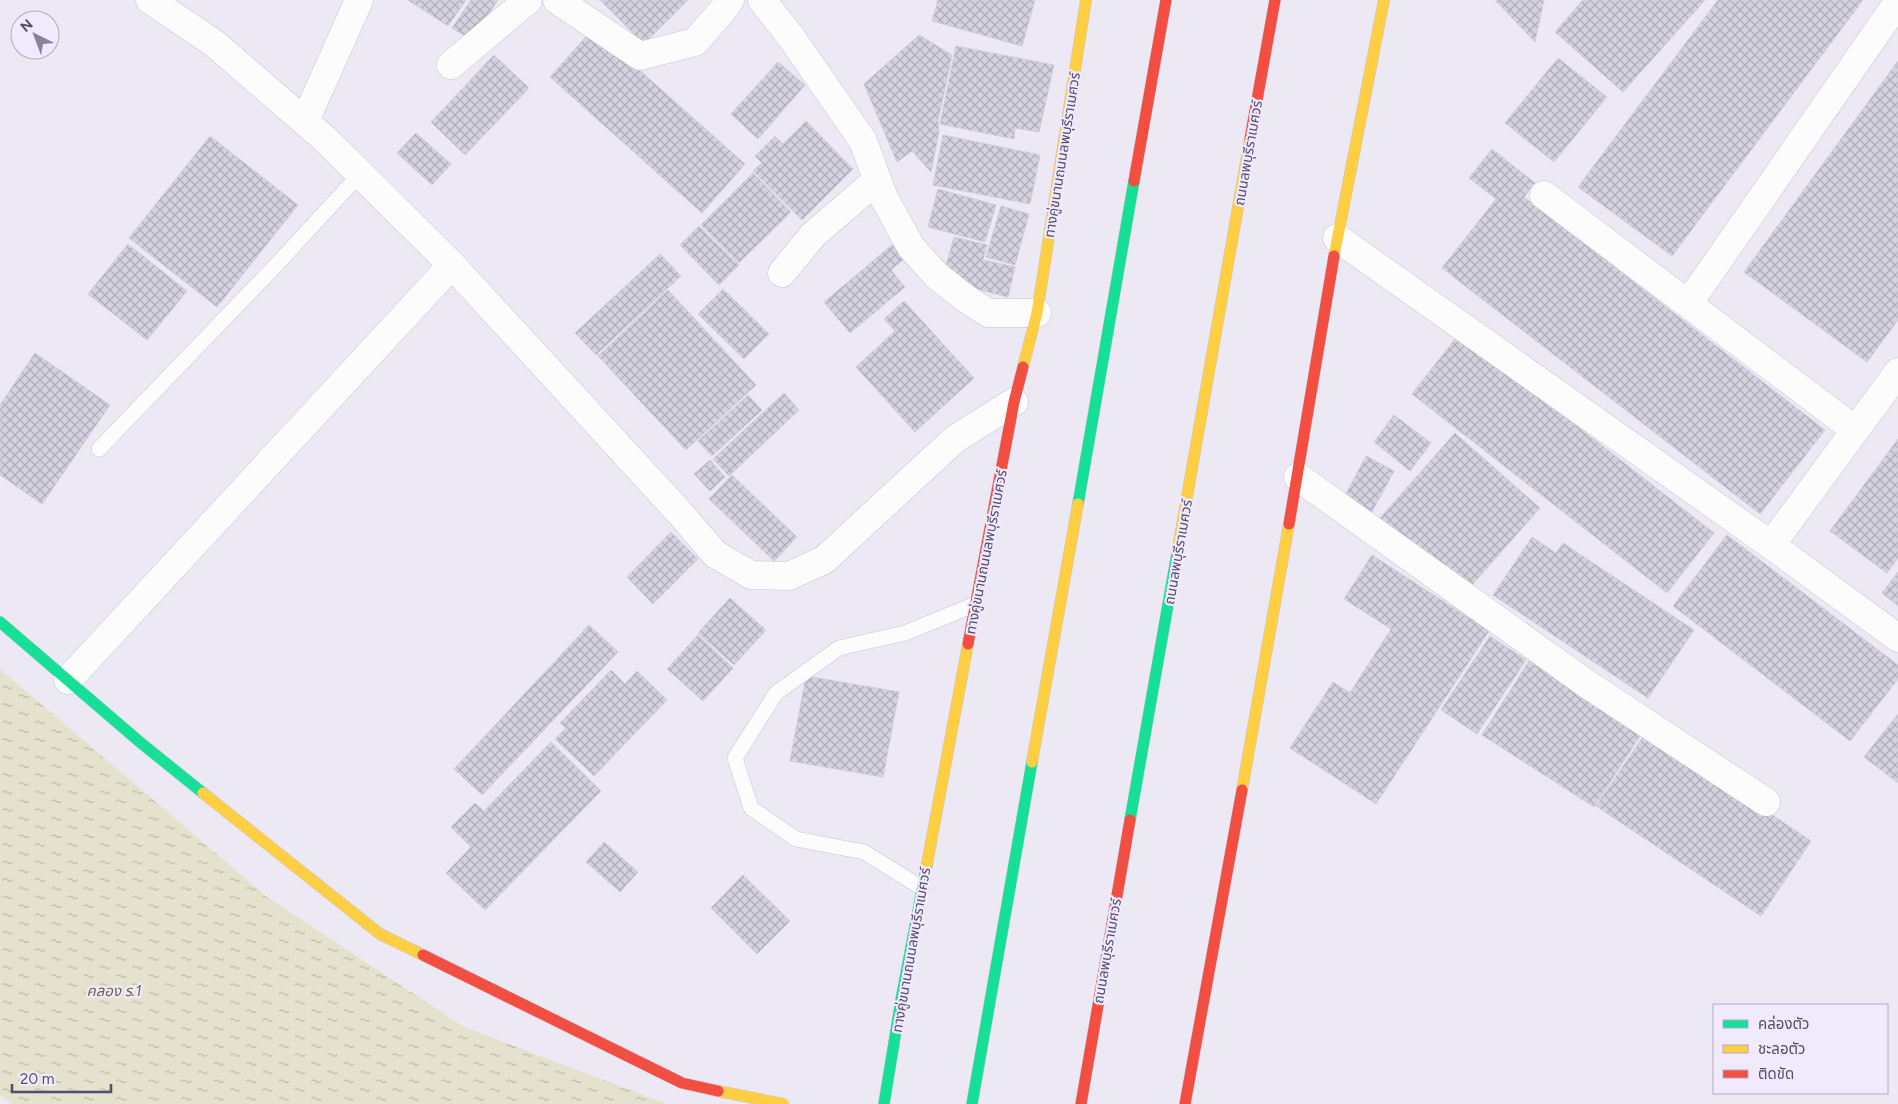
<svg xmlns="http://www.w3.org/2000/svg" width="1898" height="1104" font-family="Figtree,'Noto Sans Thai',sans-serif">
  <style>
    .water { fill: url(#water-ripples) }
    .building { fill: url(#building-cross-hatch); stroke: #d0ccdc }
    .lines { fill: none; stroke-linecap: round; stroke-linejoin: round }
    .lane-casing { stroke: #c8c5d3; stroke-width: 16 }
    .street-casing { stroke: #c8c5d3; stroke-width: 29 }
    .fast-casing { stroke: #c9c5d4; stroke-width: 12 }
    .slow-casing { stroke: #c9c5d4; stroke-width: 12 }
    .jam-casing { stroke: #c9c5d4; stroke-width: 12 }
    .lane { stroke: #fcfcfd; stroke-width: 15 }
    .street { stroke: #fcfcfd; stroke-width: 28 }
    .fast { stroke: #16e098; stroke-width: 11 }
    .slow { stroke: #ffcf43; stroke-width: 11 }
    .jam { stroke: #f24e42; stroke-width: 11 }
    .labels { text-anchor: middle; stroke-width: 4.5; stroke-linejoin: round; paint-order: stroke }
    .street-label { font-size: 14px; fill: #524d6e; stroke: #f1e9fc }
    .water-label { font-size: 15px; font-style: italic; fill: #6b6a3f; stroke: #f1e9fc }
  </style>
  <defs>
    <pattern id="water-ripples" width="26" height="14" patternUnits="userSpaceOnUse" patternTransform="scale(1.25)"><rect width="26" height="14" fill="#e4e1cc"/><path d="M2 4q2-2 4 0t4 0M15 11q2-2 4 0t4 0" fill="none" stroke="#bbb9aa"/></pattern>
    <pattern id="building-cross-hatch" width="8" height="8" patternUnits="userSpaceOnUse" patternTransform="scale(1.25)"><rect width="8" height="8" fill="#d5d2e0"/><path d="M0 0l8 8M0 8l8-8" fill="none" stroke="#afadba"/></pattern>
  </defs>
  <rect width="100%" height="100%" fill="#ede9f4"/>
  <!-- water -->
  <path class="water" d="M0,669l267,228 197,130 203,77h-655l-12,-9z"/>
  <!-- building -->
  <path class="building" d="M408,0h58l-18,26z
    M471,0h27l-27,40 -19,-12z
    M600,0h88l-44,44z
    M938,0h97l-13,46 -90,-25z
    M1495,0h49l-9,42z
    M1583,0h122l-82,92 -68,-60z
    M1718,0h145l-191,256 -94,-69z
    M593,29l152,135 -43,49 -152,-136z
    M919,35l33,20 -14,66 1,11 -8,40 -19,-21 -15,11 -33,-78z
    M956,46l98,19 -15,67 -24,-4 -1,11 -74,-15z
    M494,55l35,33 -64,67 -34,-33z
    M1558,58l49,39 -53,65 -49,-39z
    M1898,61v259l-31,42 -123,-90z
    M778,62l27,23 -47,54 -27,-25z
    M806,121l47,48 -51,51 -49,-49 9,-8 -7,-7 20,-20 8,8z
    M416,133l35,31 -19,21 -35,-32z
    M943,135l97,20 -10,49 -97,-19z
    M210,136l88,69 -81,102 -88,-69z
    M1492,149l43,34 -11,14 301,233 -65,84 -318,-246 54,-69 -27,-21z
    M753,173l38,39 -52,51 -38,-38z
    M938,189l58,16 -11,37 -57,-15z
    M1001,206l28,8 -14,51 -29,-8z
    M699,226l40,39 -20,20 -39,-40z
    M954,237l33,8 -4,15 32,7 -7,30 -47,-12 -16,-16z
    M128,244l59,47 -40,49 -59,-46z
    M892,245l12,14 -13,11 14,17 -55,46 -26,-31z
    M660,254l21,22 -85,79 -21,-22z
    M723,289l46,45 -25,25 -46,-45z
    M668,290l88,95 -70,65 -88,-94z
    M904,301l70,77 -59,54 -59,-65 39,-36 -11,-12z
    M1459,334l255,199 -47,60 -255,-199z
    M35,353l75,52 -68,99 -42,-29v-70z
    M784,393l15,17 -70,66 -16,-17z
    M748,395l14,15 -50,46 -14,-15z
    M1394,415l37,28 -21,28 -36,-29z
    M1455,433l85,75 -75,85 -85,-75z
    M1898,439v119l-11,15 -57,-42z
    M1366,456l28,15 -22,41 -28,-14z
    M710,460l15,17 -15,14 -16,-17z
    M732,475l65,62 -23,24 -65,-62z
    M671,532l27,27 -45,45 -26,-27z
    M1727,535l171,130v14l-48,62 -177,-135z
    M1532,537l24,16 7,-10 131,87 -46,68 -155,-103z
    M1372,555l117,76 -113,173 -86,-56 43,-66 17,11 41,-64 -47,-30z
    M1898,572v34l-16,-13z
    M730,598l36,32 -32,35 -36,-32z
    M589,625l29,27 -136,143 -28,-26z
    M698,635l35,33 -30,33 -36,-32z
    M1490,636l36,24 -49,74 -36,-24z
    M1529,661l113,72 -48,74 -112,-72z
    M611,670l14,14 12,-13 30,29 -73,76 -39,-37 11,-11 -6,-5z
    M806,676l93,16 -16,85 -93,-16z
    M1898,714v69l-34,-26z
    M1647,731l164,110 -50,75 -165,-110z
    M551,742l50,49 -116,119 -39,-37 25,-26 -20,-20 24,-24 9,8z
    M604,842l34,30 -18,20 -34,-30z
    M743,875l47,46 -33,33 -46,-46z"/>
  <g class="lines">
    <defs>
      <path id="lane" d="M99,449l180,-187 81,-88
        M922,888l-58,-36 -68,-13 -45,-31 -16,-50 41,-65 63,-45 66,-15 71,-29"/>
      <path id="street" d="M150,0l65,44 110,95 127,126 227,247 36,42 36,21 38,1 35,-16 131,-121 59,-37
        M557,0l83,56 55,-14 28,-32 7,-10
        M762,0l29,37 72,104 21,57 27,49 25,28 29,23 23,15h49
        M451,65l77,-65
        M305,121l54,-121
        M1544,195l311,235
        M1337,238l434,307 127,93
        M782,273l31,-38 64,-55
        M1688,304l210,-302
        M1298,477l289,207 179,118
        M1771,545l127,-173
        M68,680l384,-415"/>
      <path id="fast" d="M1078,504l56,-323
        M0,622l141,121 62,50
        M1130,820l48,-272
        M884,1104l17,-104 26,-136
        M972,1104l60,-342"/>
      <path id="slow" d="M1334,256l50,-256
        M1023,367l14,-54 49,-313
        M1178,548l72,-409
        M1032,762l46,-258
        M1242,790l47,-266
        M203,793l177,141 43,21
        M927,864l41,-220
        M718,1091l65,13"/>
      <path id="jam" d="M1250,139l25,-139
        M1134,181l32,-181
        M1289,524l45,-268
        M968,644l46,-242 9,-35
        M423,955l259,128 36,8
        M1081,1104l49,-284
        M1185,1104l57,-314"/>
    </defs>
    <!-- lane casing -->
    <use href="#lane" class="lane-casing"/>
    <!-- street casing -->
    <use href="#street" class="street-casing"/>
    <!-- fast casing -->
    <use href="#fast" class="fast-casing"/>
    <!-- slow casing -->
    <use href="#slow" class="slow-casing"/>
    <!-- jam casing -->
    <use href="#jam" class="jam-casing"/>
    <!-- lane -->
    <use href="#lane" class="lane"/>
    <!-- street -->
    <use href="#street" class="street"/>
    <!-- fast -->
    <use href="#fast" class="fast"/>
    <!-- slow -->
    <use href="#slow" class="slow"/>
    <!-- jam -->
    <use href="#jam" class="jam"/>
  </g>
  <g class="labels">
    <!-- street labels -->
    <g class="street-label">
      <text transform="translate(1248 153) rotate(-80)" y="5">ถนนลพบุรีราเมศวร์</text>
      <text transform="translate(1062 155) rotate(-81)" y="5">ทางคู่ขนานถนนลพบุรีราเมศวร์</text>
      <text transform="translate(986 552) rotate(-79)" y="5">ทางคู่ขนานถนนลพบุรีราเมศวร์</text>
      <text transform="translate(1178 552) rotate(-80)" y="5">ถนนลพบุรีราเมศวร์</text>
      <text transform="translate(911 950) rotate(-80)" y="5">ทางคู่ขนานถนนลพบุรีราเมศวร์</text>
      <text transform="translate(1107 951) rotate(-80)" y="5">ถนนลพบุรีราเมศวร์</text>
    </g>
    <!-- water labels -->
    <g class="water-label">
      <text x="114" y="996">คลอง ร.1</text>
    </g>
  </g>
  <!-- legend -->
  <rect x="1713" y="1004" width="175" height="90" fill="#f1e9fc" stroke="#b1abc3"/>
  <rect x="1723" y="1020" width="25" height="8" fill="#16e098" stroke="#b1abc3"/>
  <text x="1758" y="1029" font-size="15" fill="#524d6e">คล่องตัว</text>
  <rect x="1723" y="1045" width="25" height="8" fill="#ffcf43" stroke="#b1abc3"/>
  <text x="1758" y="1054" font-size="15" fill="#524d6e">ชะลอตัว</text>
  <rect x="1723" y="1070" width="25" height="8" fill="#f24e42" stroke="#b1abc3"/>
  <text x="1758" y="1079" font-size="15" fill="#524d6e">ติดขัด</text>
  <!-- north arrow -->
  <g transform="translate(35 35) rotate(318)"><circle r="24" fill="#f1e9fc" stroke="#b1abc3"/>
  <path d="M0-4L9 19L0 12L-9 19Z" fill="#88849d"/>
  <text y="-8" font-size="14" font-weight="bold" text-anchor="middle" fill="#524d6e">N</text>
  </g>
  <!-- scale -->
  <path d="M12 1084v8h99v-8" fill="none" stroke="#524d6e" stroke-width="2.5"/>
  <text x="20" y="1084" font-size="15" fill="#524d6e" stroke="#f1e9fc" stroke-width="4" paint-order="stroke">20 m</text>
</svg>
